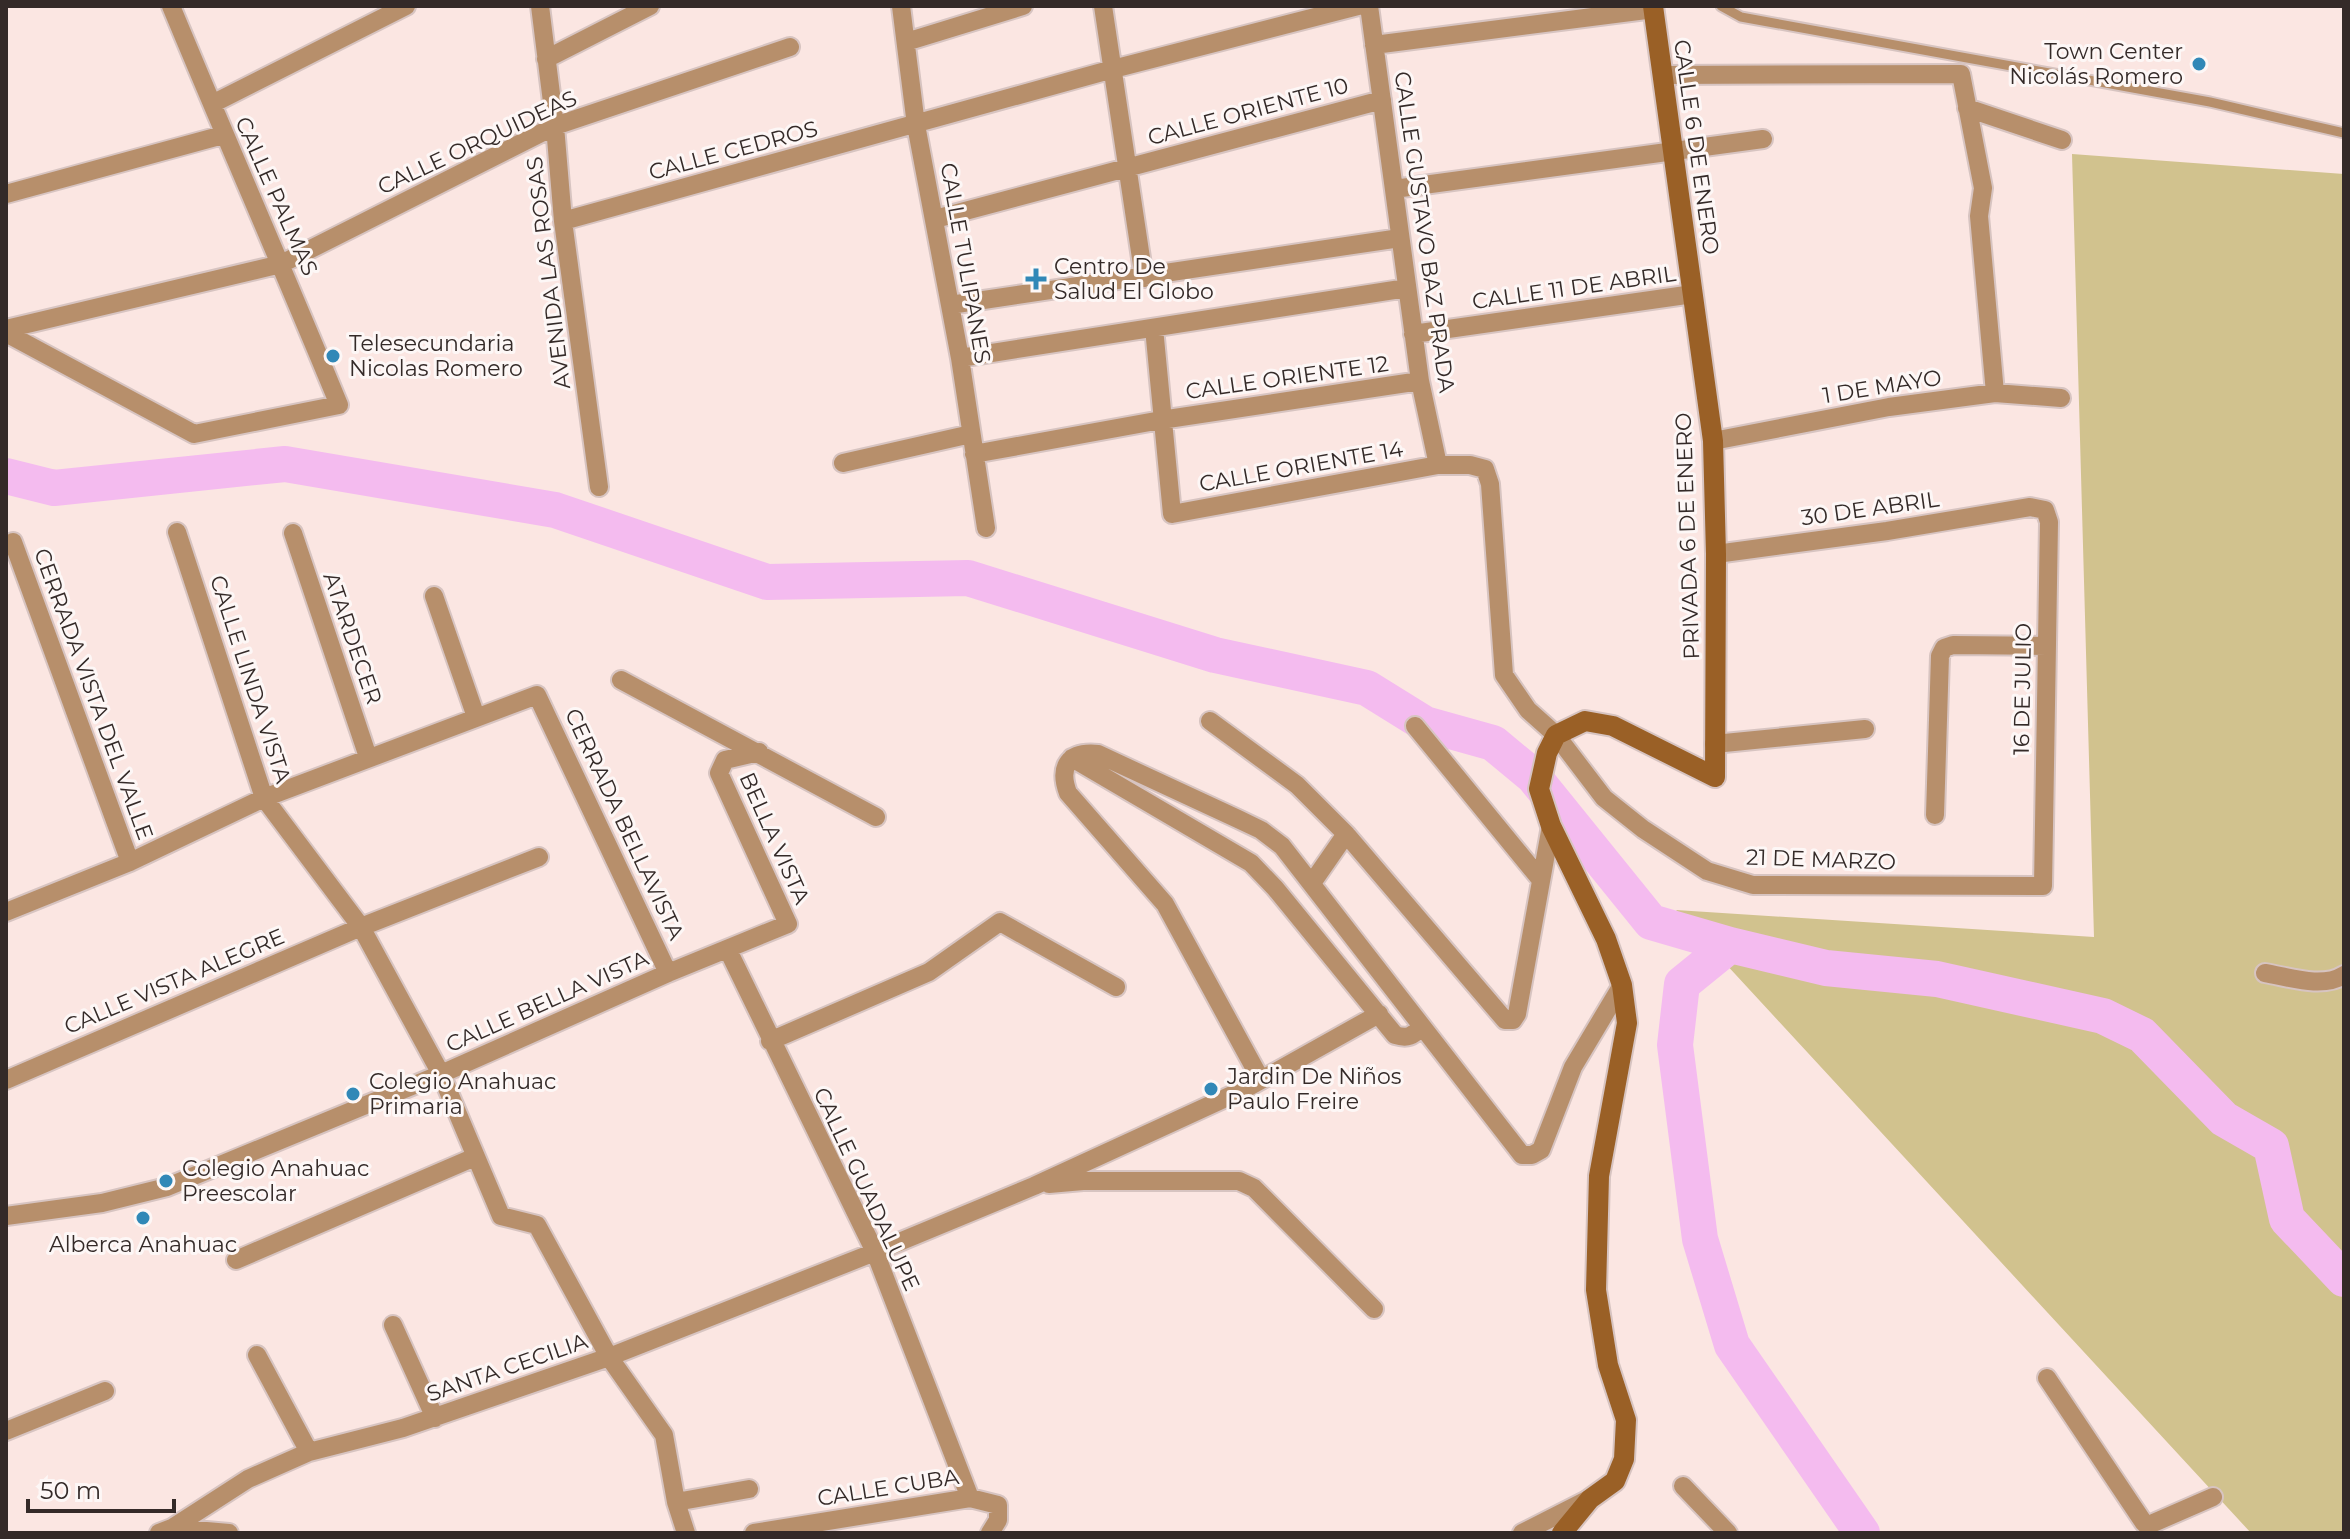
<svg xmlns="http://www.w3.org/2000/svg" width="2350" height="1539" font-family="Montserrat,sans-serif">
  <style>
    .green { fill: #d1c28e }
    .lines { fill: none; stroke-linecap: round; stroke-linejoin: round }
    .river { stroke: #f4bbef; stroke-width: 36 }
    .lane-casing { stroke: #d7c4c1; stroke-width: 13 }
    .street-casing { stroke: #d7c4c1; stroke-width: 22 }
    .secondary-casing { stroke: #d7c4c1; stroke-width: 24 }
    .lane { stroke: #b78f6b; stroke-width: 9 }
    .street { stroke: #b78f6b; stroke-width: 18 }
    .secondary { stroke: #9a6026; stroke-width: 20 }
    .poi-dot { fill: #3188b7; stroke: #fdf7f6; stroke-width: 3 }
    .labels { text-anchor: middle; stroke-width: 6; stroke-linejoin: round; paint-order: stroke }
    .poi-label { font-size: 22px; fill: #342a28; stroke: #fdf7f6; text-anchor: start }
    .street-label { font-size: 22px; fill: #342a28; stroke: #fdf7f6 }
  </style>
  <rect width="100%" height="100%" fill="#fbe6e2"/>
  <!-- green -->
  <path class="green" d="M2072,154l272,20v1359h-93l-575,-623 418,27z"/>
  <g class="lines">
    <!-- river -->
    <path class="river" d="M6,476l48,12 231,-24 270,46 212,72 201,-4 247,77 152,33 58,36 68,19 40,33 118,146 79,23
      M1862,1533l-130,-188 -32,-106 -25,-194 7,-61 48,-39 96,23 111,11 166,37 39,19 82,84 47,27 16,73 57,60"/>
    <defs>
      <path id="lane" d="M1721,6l20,11 469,85 134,31"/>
      <path id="street" d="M540,6l15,120 8,95 36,266
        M901,6l15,119 44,233 26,170
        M1103,6l41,272
        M1369,6l51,375 18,84
        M906,42l117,-36
        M1374,45l280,-36
        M546,59l104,-53
        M1663,75l298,-1 22,114 -4,28 16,177
        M212,104l194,-98
        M1967,108l95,32
        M1394,189l369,-50
        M6,194l217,-59
        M935,219l447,-119
        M563,221l550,-152 245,-63
        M950,305l450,-67
        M1154,328l18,186 266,-49h32l15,4 5,15 14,191 24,35 28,25 48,63 39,31 64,42 46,14 290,1 6,-364 -4,-12 -15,-3 -143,24 -171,23
        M6,329l275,-65 274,-138 235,-79
        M6,333l188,101 145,-29c-55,-134 -113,-266 -168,-399
        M1413,334l280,-40
        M960,358l447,-70
        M1713,441l176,-34 106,-14 66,5
        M974,454l187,-34 259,-39
        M843,463l128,-29
        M177,532l87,266 97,129 80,147 60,142 36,9 72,132 55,78 12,67 10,31
        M293,533l75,224
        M13,542l117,320
        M434,596l42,121
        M621,680l255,137
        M1210,721l87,64 49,49 159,186h8l4,-6 34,-188
        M1415,726l126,154
        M1714,744l151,-15
        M1072,758l179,105 24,25 120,147c13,4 17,1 27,-8
        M1935,815l5,-159 4,-8 9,-3 93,1
        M1312,883l34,-49
        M6,912l124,-50 134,-64 273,-103 131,278
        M728,950l147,302 95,246
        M2265,973c24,4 57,16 79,2
        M770,1041l159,-69 71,-50 116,65
        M6,1080l355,-153 178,-70
        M1261,1080l-96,-176 -97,-111c-10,-27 1,-42 30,-39l140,65 23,11 21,16 240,309h10l9,-5 32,-83 49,-82
        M1049,1184l34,-3h156l15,7 120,121
        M6,1216l96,-13 65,-16 274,-113 227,-101 120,-49 -69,-151 6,-13 34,-8
        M236,1260l239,-103
        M393,1325l42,93
        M257,1355l52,97
        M2047,1378l97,145 7,1 62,-27
        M6,1431l99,-40
        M1683,1486l45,47
        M676,1502l73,-13
        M172,1528l57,5
        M159,1533l13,-5 76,-49 61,-27 94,-24 206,-71 266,-105 159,-66 211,-97 134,-75
        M754,1533l216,-35 28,7v15l-8,13
        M1522,1533l65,-33"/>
      <path id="secondary" d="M1562,1533l28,-34 25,-18 9,-22 2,-39 -18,-55 -12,-75 3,-114 28,-153 -5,-38 -16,-46 -55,-113 -12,-37 8,-36 9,-18 29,-14 28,5 102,51 1,-223 -3,-113 -60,-435"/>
    </defs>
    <!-- lane casing -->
    <use href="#lane" class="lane-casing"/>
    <!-- street casing -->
    <use href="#street" class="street-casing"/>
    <!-- secondary casing -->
    <use href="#secondary" class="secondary-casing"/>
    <!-- lane -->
    <use href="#lane" class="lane"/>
    <!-- street -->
    <use href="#street" class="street"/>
    <!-- secondary -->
    <use href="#secondary" class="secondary"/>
  </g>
  <!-- markers -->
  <g class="poi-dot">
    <circle cx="2199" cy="64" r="8"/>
    <path d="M1032 267h8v8h8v8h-8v8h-8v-8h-8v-8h8z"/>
    <circle cx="333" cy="356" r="8"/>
    <circle cx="1211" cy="1089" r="8"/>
    <circle cx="353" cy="1094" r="8"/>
    <circle cx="166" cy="1181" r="8"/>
    <circle cx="143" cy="1218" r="8"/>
  </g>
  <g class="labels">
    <!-- poi labels -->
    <g class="poi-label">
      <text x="2183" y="59" text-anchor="end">Town Center<tspan x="2183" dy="25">Nicolás Romero</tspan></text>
      <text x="1054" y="274">Centro De<tspan x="1054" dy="25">Salud El Globo</tspan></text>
      <text x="349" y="351">Telesecundaria<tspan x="349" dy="25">Nicolas Romero</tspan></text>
      <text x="1227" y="1084">Jardin De Niños<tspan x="1227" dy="25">Paulo Freire</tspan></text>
      <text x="369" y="1089">Colegio Anahuac<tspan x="369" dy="25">Primaria</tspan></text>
      <text x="182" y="1176">Colegio Anahuac<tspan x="182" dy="25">Preescolar</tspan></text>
      <text x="143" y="1252" text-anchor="middle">Alberca Anahuac</text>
    </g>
    <!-- street labels -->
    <g class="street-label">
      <text transform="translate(1248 111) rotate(-15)" y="8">CALLE ORIENTE 10</text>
      <text transform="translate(477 142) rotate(-25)" y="8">CALLE ORQUIDEAS</text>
      <text transform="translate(1697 147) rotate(82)" y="8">CALLE 6 DE ENERO</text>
      <text transform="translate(733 150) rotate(-15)" y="8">CALLE CEDROS</text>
      <text transform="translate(277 196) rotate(66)" y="8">CALLE PALMAS</text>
      <text transform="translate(1425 232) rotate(82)" y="8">CALLE GUSTAVO BAZ PRADA</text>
      <text transform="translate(966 263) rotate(80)" y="8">CALLE TULIPANES</text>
      <text transform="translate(548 273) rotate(-97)" y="8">AVENIDA LAS ROSAS</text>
      <text transform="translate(1574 287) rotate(-8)" y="8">CALLE 11 DE ABRIL</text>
      <text transform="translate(1287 377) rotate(-8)" y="8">CALLE ORIENTE 12</text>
      <text transform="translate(1882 386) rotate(-9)" y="8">1 DE MAYO</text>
      <text transform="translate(1301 466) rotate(-10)" y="8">CALLE ORIENTE 14</text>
      <text transform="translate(1870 508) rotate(-8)" y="8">30 DE ABRIL</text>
      <text transform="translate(1687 536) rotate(-92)" y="8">PRIVADA 6 DE ENERO</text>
      <text transform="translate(353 638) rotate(71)" y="8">ATARDECER</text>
      <text transform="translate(251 679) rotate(72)" y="8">CALLE LINDA VISTA</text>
      <text transform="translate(2022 689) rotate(-89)" y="8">16 DE JULIO</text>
      <text transform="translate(94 694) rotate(70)" y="8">CERRADA VISTA DEL VALLE</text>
      <text transform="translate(625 824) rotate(65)" y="8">CERRADA BELLAVISTA</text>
      <text transform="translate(775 838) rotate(66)" y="8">BELLA VISTA</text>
      <text transform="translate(1821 859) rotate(2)" y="8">21 DE MARZO</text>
      <text transform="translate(174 981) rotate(-23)" y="8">CALLE VISTA ALEGRE</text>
      <text transform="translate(547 1001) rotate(-24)" y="8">CALLE BELLA VISTA</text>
      <text transform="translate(867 1189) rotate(65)" y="8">CALLE GUADALUPE</text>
      <text transform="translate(507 1367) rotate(-19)" y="8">SANTA CECILIA</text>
      <text transform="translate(888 1487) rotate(-9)" y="8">CALLE CUBA</text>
    </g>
  </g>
  <!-- border -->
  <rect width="2350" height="1539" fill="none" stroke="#342a28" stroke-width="16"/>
  <!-- scale -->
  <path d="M28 1499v12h146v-12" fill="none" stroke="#342a28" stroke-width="4"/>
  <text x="40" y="1499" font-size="24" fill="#342a28" stroke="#fdf7f6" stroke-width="6" paint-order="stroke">50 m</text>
</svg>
